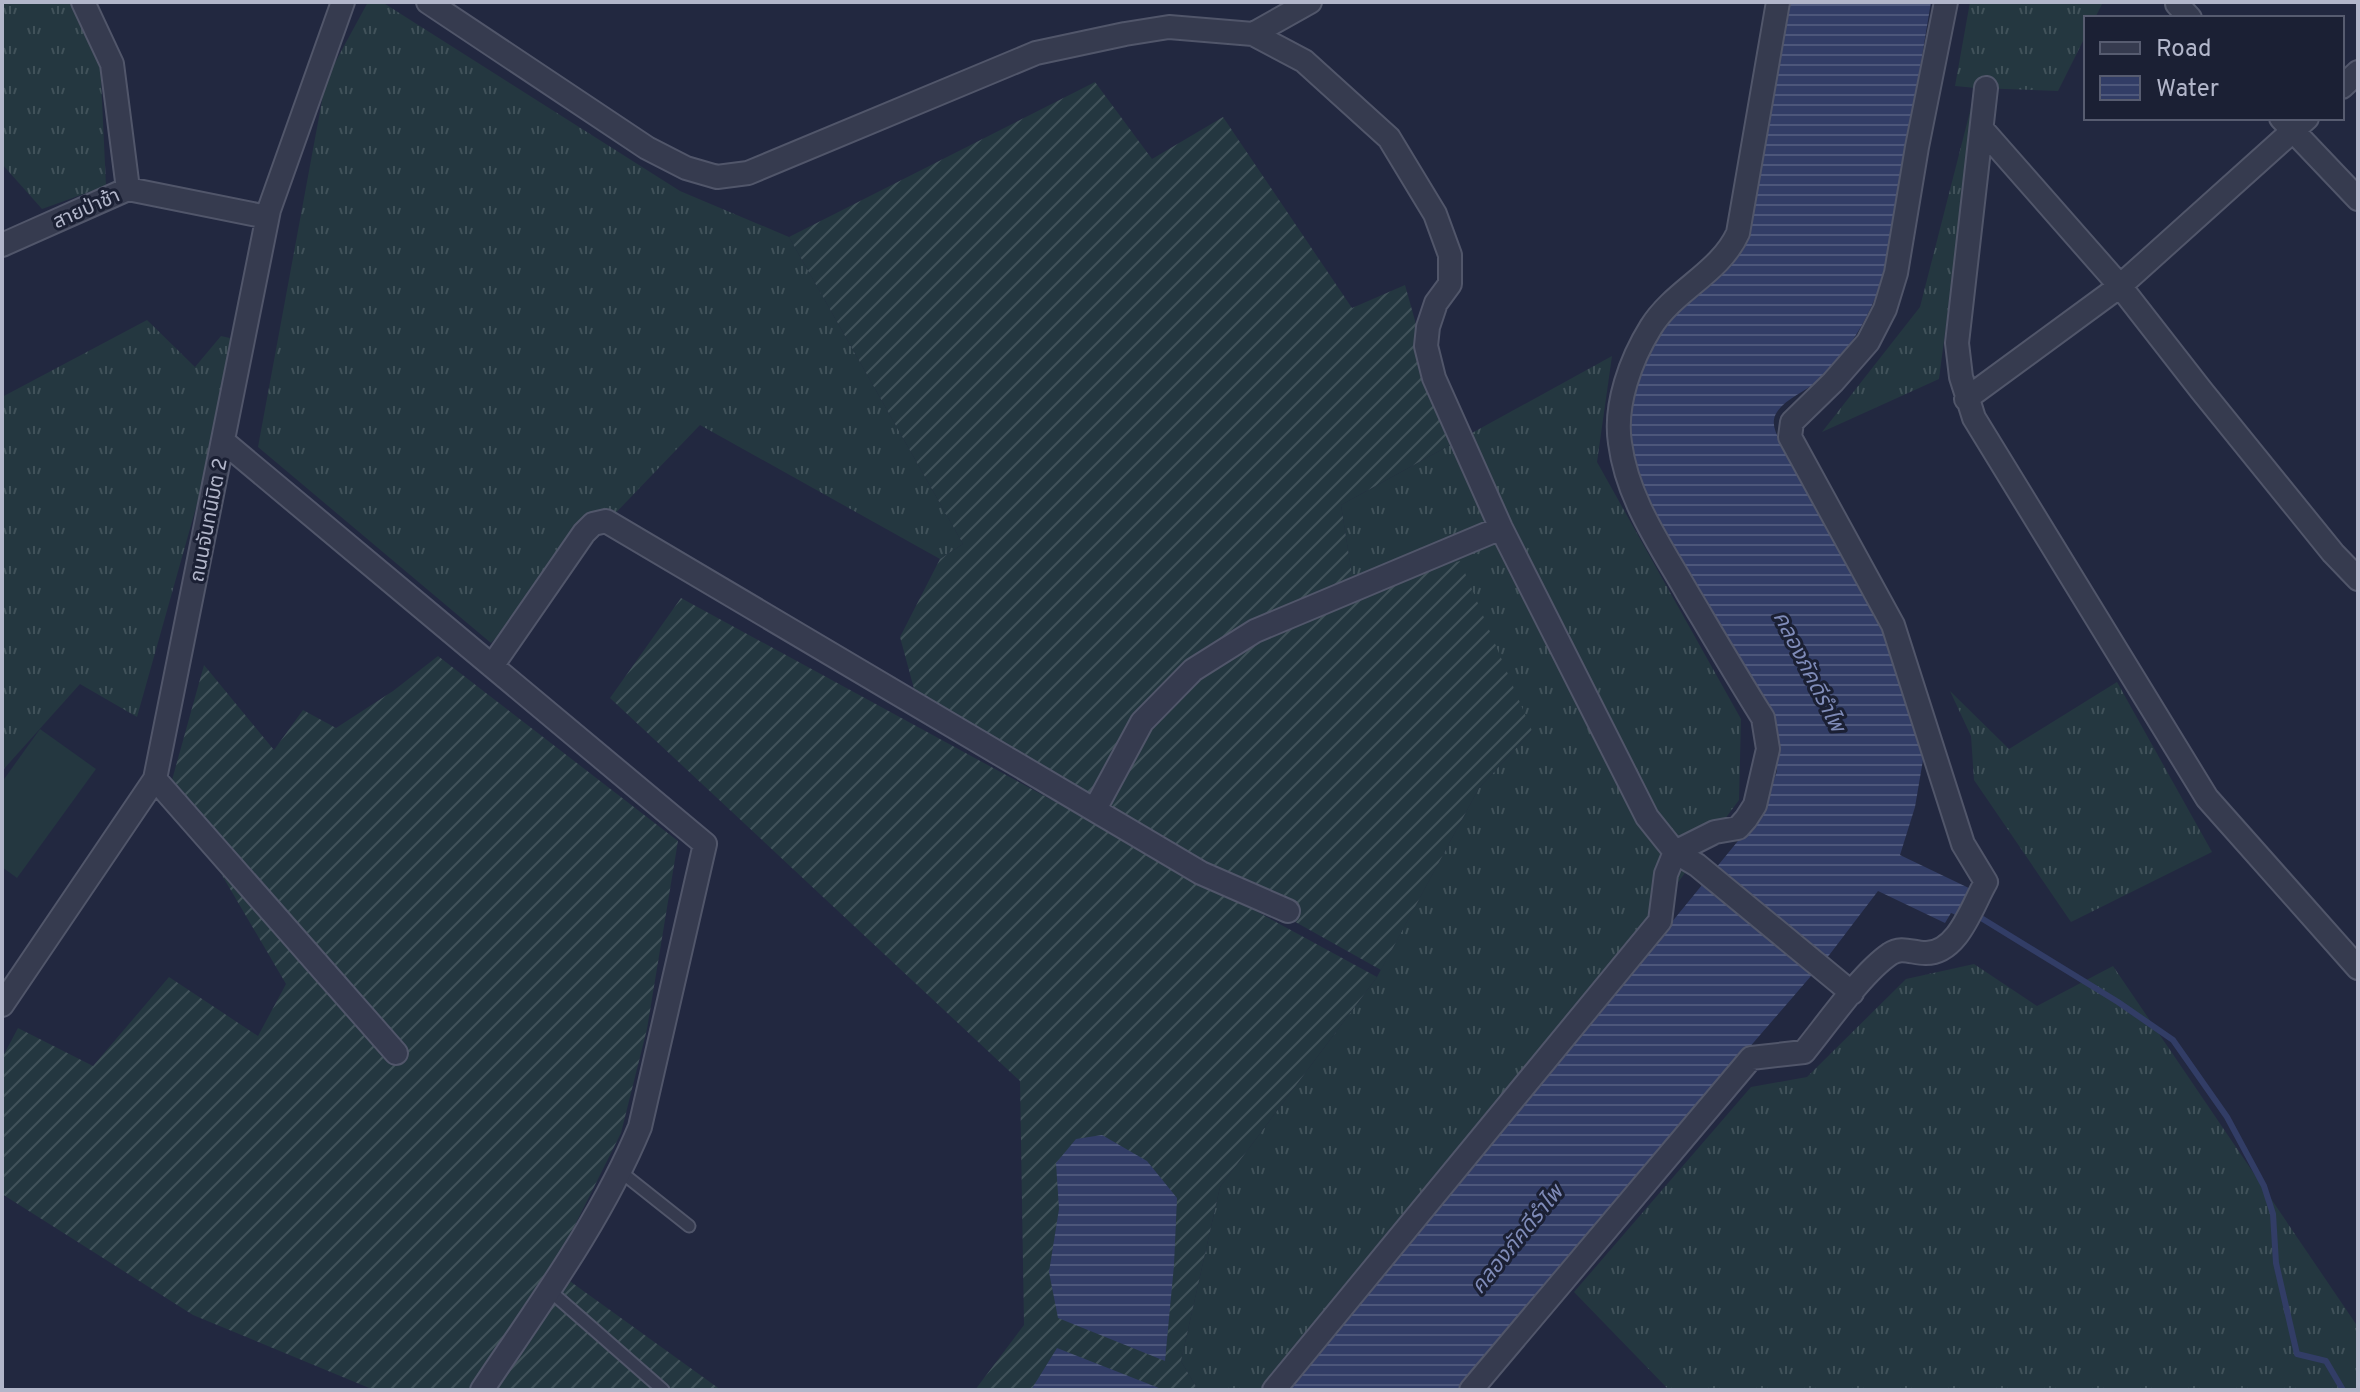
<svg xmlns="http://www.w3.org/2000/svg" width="2360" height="1392" font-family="Overpass,'Noto Sans Thai',sans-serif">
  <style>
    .grass { fill: url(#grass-tufts) }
    .garden { fill: url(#garden-furrows) }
    .pitch { fill: #243740 }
    .water { fill: url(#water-rules) }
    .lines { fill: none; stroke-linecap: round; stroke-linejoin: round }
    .stream { stroke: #323d66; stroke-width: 6 }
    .service-casing { stroke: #51566a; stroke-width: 15 }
    .minor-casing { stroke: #51566a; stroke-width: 26 }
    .service { stroke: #363b4f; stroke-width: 11 }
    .minor { stroke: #363b4f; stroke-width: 22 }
    .labels { text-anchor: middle; stroke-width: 6; stroke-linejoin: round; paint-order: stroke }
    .street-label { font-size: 20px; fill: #b2b6ca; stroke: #1b2034 }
    .water-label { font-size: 22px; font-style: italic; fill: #7f8bb8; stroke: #1b2034 }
  </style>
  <defs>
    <pattern id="grass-tufts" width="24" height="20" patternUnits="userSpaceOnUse" patternTransform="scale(2)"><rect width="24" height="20" fill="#243740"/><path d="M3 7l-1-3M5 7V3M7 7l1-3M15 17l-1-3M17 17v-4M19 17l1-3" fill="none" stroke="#41525a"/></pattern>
    <pattern id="garden-furrows" width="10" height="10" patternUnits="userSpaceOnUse" patternTransform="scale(2)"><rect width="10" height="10" fill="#243740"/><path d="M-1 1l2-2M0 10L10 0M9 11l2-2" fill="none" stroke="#41525a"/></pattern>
    <pattern id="water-rules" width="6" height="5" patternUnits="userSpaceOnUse" patternTransform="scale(2)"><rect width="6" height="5" fill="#323d66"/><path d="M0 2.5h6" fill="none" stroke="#4d577b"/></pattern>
  </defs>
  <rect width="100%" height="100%" fill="#222840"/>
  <!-- grass -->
  <path class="grass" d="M2,2h82l15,34 7,150 -64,23 -40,-45z
    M368,2h14l298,189 109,46 174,307 -23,15 -240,-134 -209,218 -233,-196 68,-368z
    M1970,2h133l-8,16h-9v17l-28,56 -81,-3 -38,291 -117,53 98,-125 56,-219 -21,-2z
    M147,320l48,47 26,-31 13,3 -19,101 -78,277 -57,-33 -78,87v-374z
    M1612,356l-15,106 144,257 -2,81 -60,81 -419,509h-62l-17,-29 39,-174 157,-210 102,-189 53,-57 -177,-136 -14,-90z
    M2117,682l95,170 -141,70 -97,-142 -3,-44 -21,-45 59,58z
    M1974,964l63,42 76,-40 245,361v63h-689l-95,-98 177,-205 56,-10 99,-98z"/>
  <!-- garden -->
  <path class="garden" d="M1095,82l57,77 71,-42 129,191 53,-23 45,160 -109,60 14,89 105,-33 72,170 -53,57 -98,182 -461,-259 -20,-74 40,-78 23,-15 -174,-307z
    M681,598l696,379 -157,210 -39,174 17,29h-223l49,-65 -4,-244 -410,-383z
    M438,656l240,185 -31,188 -26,104 -68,136 168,121h-347l-181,-75 -191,-121v-136l16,-30 75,38 76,-89 89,59 28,-52 -80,-136 -39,-50 37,-133 70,85 29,-40 33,18 57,-37z"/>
  <!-- pitch -->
  <path class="pitch" d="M40,729l56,40 -79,109 -15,-11v-85z"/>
  <!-- water -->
  <path class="water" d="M1788,2h143l-43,259c-13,46 -35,89 -72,121 -11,10 -31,17 -39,30 -9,13 3,28 9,40l103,179 35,123 -9,53 -15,48 73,35 -14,26 -8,-3 -6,10 -67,-32 -48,63 -133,154 -233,282h-174l474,-581 13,-38 -4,-41 -131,-234 -14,-41 1,-61 35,-75 33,-30 32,-22 15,-18 27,-139z
    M1102,1135l45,26 30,37 -3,67 -9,96 -107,-43 -9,-46 10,-63 -3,-46 20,-24z
    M1057,1348l107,42h-133z"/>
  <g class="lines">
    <!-- stream -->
    <path class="stream" d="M1973,913l145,89 55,38 54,77 37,69 9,28 3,49 21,91 29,7 17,29"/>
    <defs>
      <path id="service" d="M621,1172l68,54
        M549,1290l114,100"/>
      <path id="minor" d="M83,2l29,62 16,125
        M428,2l219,146 39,20 31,9 31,-4 288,-120 89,-19 44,-7 84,7 51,27 85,77 46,76 15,41v29l-14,19 -8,24 -2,19 8,32 67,150 146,289 28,35 22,13 155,128
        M2179,2l-2,2 13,14
        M1253,34l57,-32
        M2342,87l16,-15
        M1986,88l-29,255 4,34 13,41 233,380 151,170
        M2281,118l77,81
        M1982,129l138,157 81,104 132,163 25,26
        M2,245l126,-56 139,28
        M1966,399l154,-113 187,-168
        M224,442l481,402 -65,283c-39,94 -102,179 -158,263
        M492,666l92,-133 9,-9 13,-3 595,352 87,38
        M155,779l241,274
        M1095,809l47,-87 51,-52 62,-39 246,-103
        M2,1005l153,-226 114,-569 74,-208
        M1274,1390l386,-469 6,-47 9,-22 40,-20 23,-4 8,-9 9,-14 13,-56 -5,-31c-26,-41 -51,-84 -76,-126 -27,-47 -60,-94 -67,-149 -6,-38 11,-84 31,-116 23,-37 69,-54 87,-94l40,-231
        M1471,1390l280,-332 53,-6c23,-28 58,-79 86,-98 11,-8 23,-1 35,-1 33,1 47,-47 61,-71l-23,-38 -70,-219 -103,-188 2,-15 41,-40 35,-40 17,-33 11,-36 21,-126 29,-145"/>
    </defs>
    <!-- service casing -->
    <use href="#service" class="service-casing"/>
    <!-- minor casing -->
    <use href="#minor" class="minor-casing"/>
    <!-- service -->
    <use href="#service" class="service"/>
    <!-- minor -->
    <use href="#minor" class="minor"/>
  </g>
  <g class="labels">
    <!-- street labels -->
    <g class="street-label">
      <text transform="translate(86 208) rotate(-24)" y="7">สายป่าช้า</text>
      <text transform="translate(208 520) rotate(-79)" y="7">ถนนจันทนิมิต 2</text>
    </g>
    <!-- water labels -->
    <g class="water-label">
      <text transform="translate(1810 671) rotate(63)" y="8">คลองภัคดีรำไพ</text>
      <text transform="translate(1516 1239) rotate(-51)" y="8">คลองภัคดีรำไพ</text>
    </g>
  </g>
  <!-- border -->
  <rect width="2360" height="1392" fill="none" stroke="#b2b6ca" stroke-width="8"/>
  <!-- legend -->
  <rect x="2084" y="16" width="260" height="104" fill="#1b2034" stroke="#575c70" stroke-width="2"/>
  <rect x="2100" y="42" width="40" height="12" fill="#363b4f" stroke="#575c70" stroke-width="2"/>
  <text x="2156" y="56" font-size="24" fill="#b2b6ca">Road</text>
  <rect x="2100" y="76" width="40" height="24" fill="url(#water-rules)" stroke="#575c70" stroke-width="2"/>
  <text x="2156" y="96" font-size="24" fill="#b2b6ca">Water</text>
</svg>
